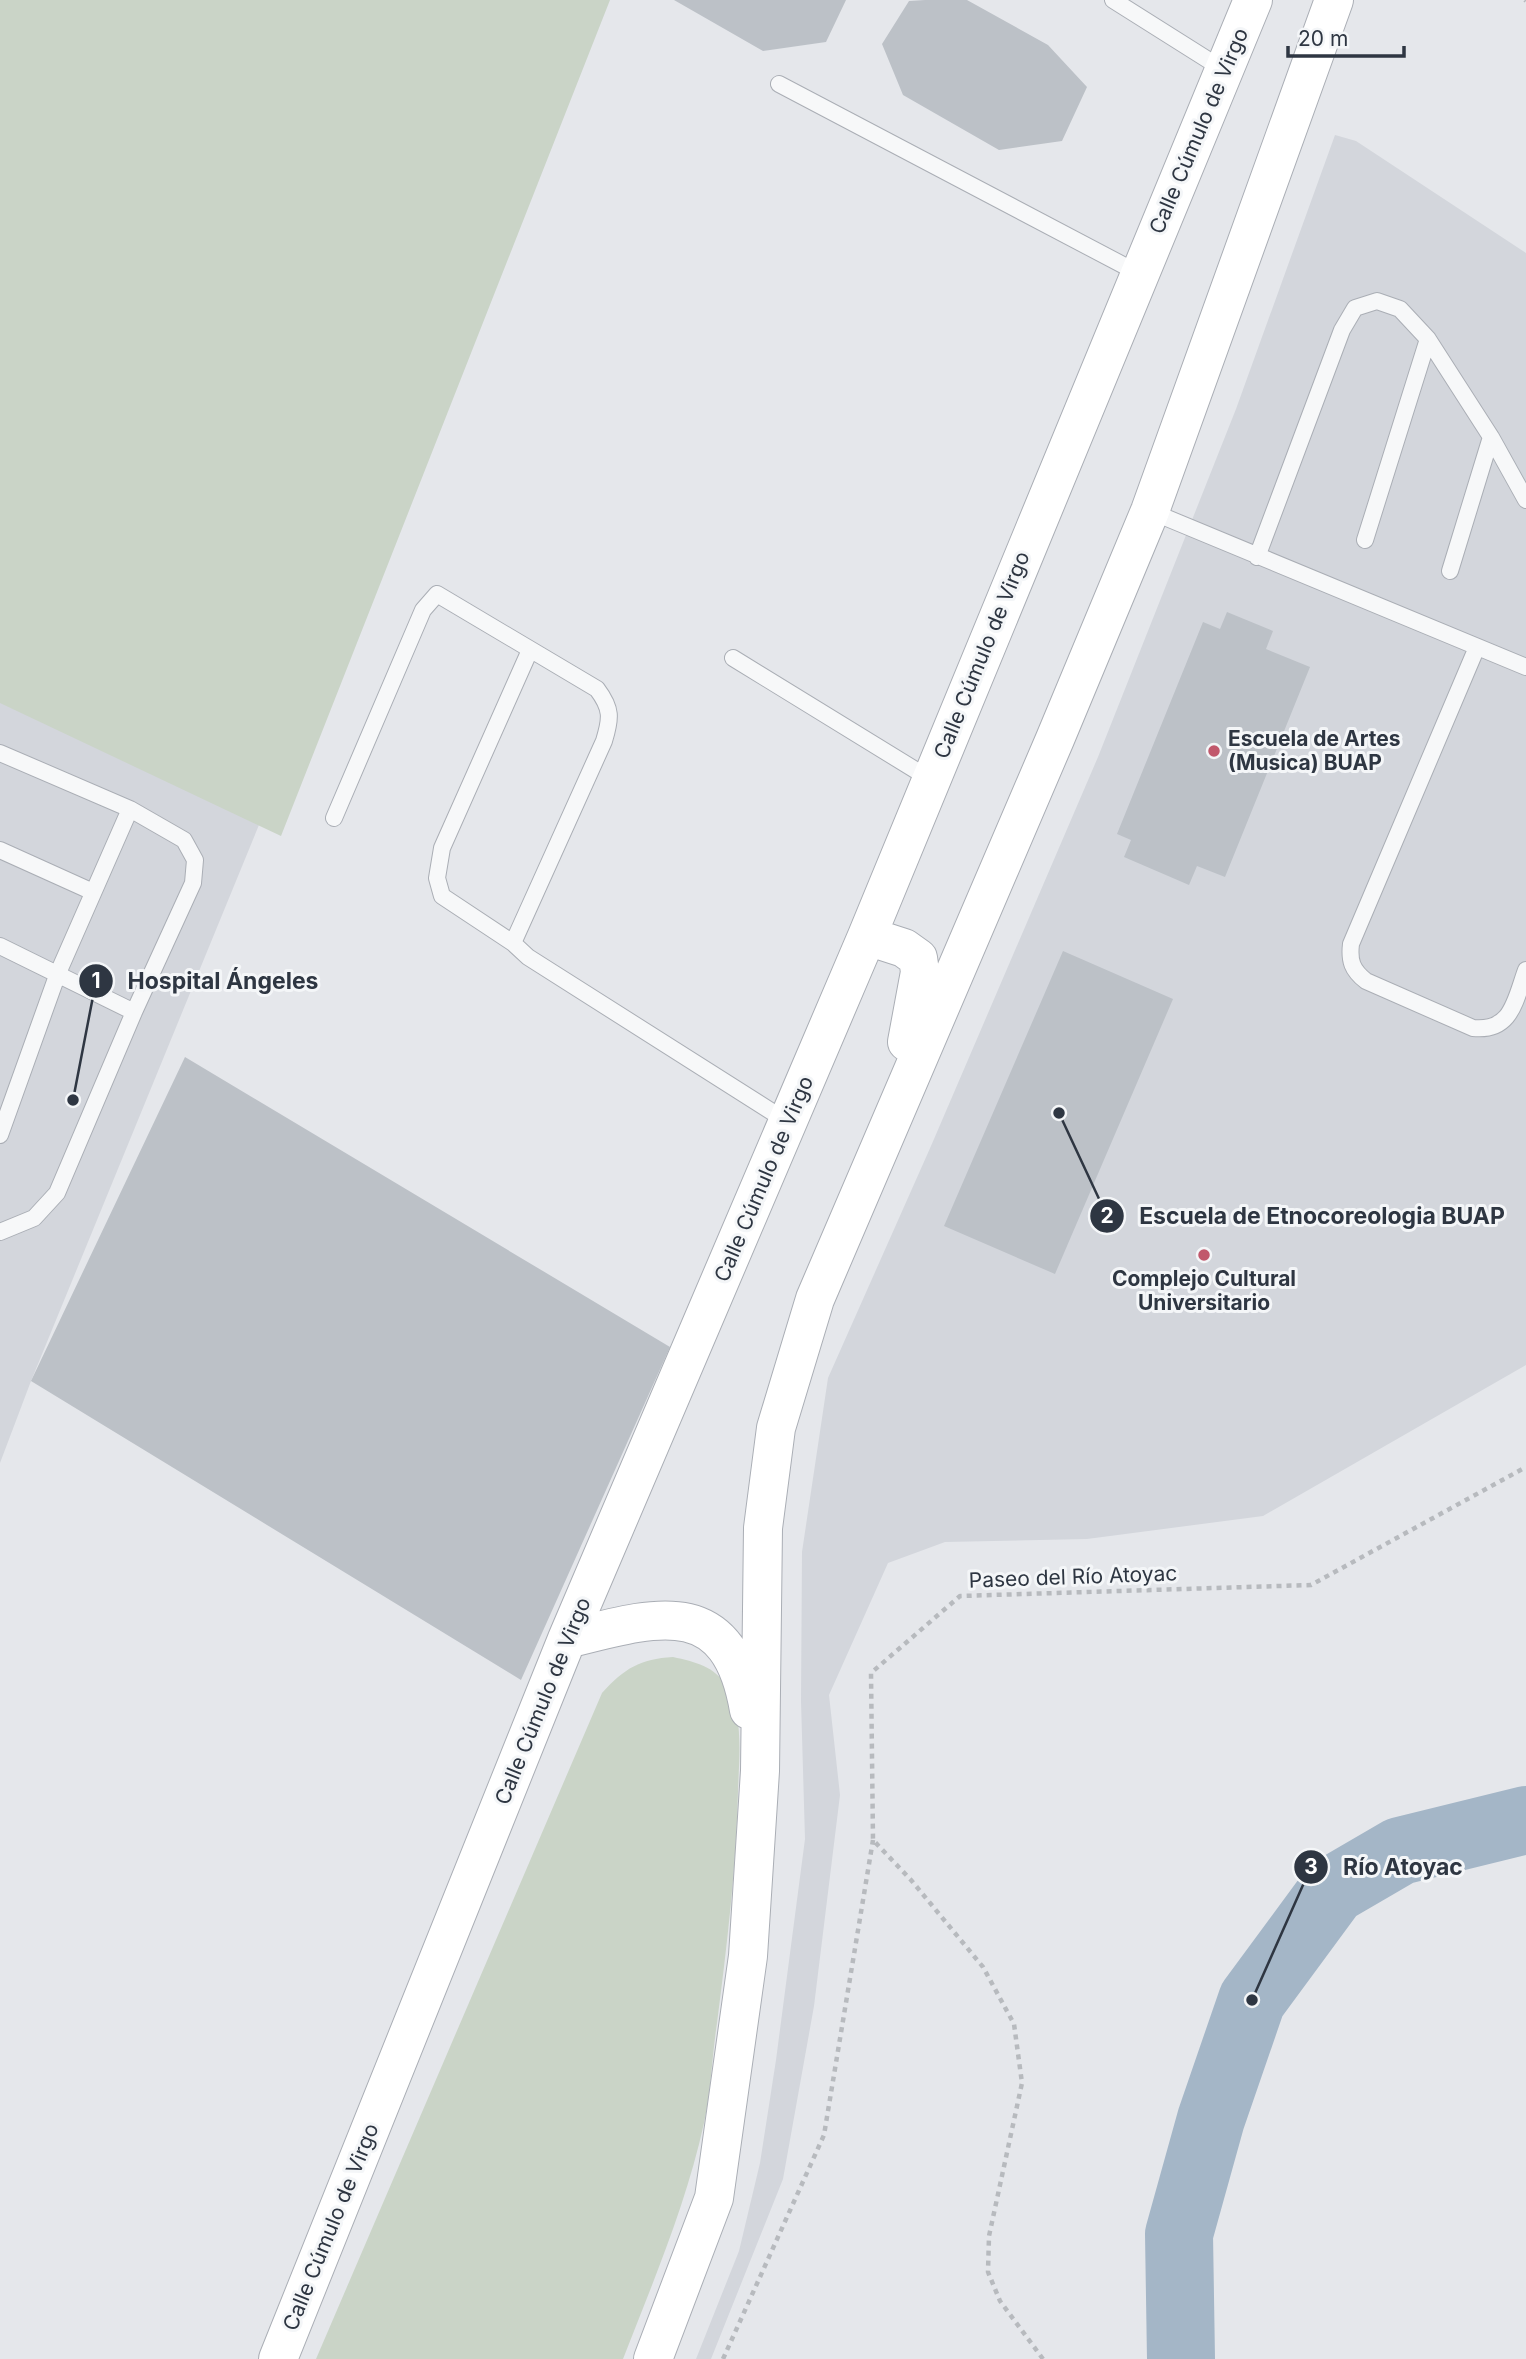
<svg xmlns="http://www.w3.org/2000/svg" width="1526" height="2359" font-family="Inter,sans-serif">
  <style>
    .built { fill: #d3d6dc }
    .green { fill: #cad4c7 }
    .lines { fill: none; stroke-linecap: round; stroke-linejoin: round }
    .river { stroke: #a4b6c7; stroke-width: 68 }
    .building { fill: #bcc1c7 }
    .service-casing { stroke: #aaaeb5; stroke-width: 18 }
    .secondary-casing { stroke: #aaaeb5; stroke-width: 40 }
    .path { stroke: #b7babe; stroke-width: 4.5; stroke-dasharray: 5 5; stroke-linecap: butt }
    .service { stroke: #f7f8f9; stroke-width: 16 }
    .secondary { stroke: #fff; stroke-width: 38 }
    .poi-dot { fill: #c1586c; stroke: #f4f6f8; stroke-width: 2.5 }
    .labels { text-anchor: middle; stroke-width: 6; stroke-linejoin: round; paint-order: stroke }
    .street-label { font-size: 21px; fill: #2e3642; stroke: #f4f6f8 }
    .poi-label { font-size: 21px; font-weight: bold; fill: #2e3642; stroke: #f4f6f8; text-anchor: start }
    .leader { fill: none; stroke: #2e3642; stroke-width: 2.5 }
    .callout-dot { fill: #2e3642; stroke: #f4f6f8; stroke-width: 2.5 }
    .mark-label { font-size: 21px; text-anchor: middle; font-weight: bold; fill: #fff }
    .callout-label { font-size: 23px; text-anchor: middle; font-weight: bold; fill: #2e3642; stroke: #f4f6f8; stroke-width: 6; stroke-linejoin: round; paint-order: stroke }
  </style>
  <rect width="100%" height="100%" fill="#e5e7eb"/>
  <!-- built -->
  <path class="built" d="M1335,135l21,6 170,112v1112l-263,151 -176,23 -142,3 -57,21 -59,132 11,100 -26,211 -31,173 -72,180h-15l43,-108 21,-88 16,-103 29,-221 -4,-138 1,-149 26,-174 103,-232 167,-389 138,-348z
    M0,698l261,122 -230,561 -31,82z"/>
  <!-- green -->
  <path class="green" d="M0,0h610l-329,836 -281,-133z
    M673,1657c22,5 42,9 54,30 17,29 12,71 11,104 -2,78 -11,155 -21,232 -5,33 -6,68 -13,100 -18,82 -51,159 -81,236h-307l286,-666c23,-25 38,-34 71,-36z"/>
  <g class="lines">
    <!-- river -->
    <path class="river" d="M1181,2359l-2,-125 32,-115 41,-119 81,-110 67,-39 126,-31"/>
  </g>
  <!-- building -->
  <path class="building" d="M674,0h172l-20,42 -63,9z
    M925,0h42l81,45 39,42 -25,54 -63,9 -96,-55 -21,-51 27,-43z
    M1227,612l46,19 -7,18 44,18 -85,210 -28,-11 -8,19 -65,-28 7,-17 -14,-6 86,-212 17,7z
    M1063,951l110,48 -118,275 -111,-48z
    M185,1057l485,290 -149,333 -490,-299z"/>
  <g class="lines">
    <defs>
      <path id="service" d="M1113,0l111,70
        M779,84l361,190
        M1150,511l376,156
        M1365,540l63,-201
        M1257,557l85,-227 13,-22 22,-7 23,8 28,30 63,98 35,63
        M1450,571l41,-134
        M1477,647l-126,297c-2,17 1,26 15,37l107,47c39,4 42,-28 53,-58
        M733,658l197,121
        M0,753l130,56 54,31 11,20 -2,23 -59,129 -77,181 -23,25 -34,14
        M334,818l89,-208 14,-16 160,95c15,20 14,29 7,52l-91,202 15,14 260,165
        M0,850l93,42
        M513,943l-71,-47 -5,-18 5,-30 88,-198
        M0,946l134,66
        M0,1135l58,-162 72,-164"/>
      <path id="secondary" d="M867,936l37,12 14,10 2,14 -13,70
        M567,1639c90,-23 162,-46 182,71
        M278,2359l289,-720 300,-703 386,-936
        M653,2359l61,-161 34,-242 12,-185 3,-243 13,-100 39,-129 240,-560 95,-228 184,-511"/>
    </defs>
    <!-- service casing -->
    <use href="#service" class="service-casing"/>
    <!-- secondary casing -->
    <use href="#secondary" class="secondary-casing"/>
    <!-- path -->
    <path class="path" d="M1525,0l1,1
      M723,2359l101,-224 49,-295
      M1043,2359l-43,-58 -12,-29 1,-36 33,-153 -8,-59 -31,-57 -72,-87 -38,-40 -2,-167 89,-77 351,-11 215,-118"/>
    <!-- service -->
    <use href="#service" class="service"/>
    <!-- secondary -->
    <use href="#secondary" class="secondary"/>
  </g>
  <!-- markers -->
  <g class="poi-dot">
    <circle cx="1214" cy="751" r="7"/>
    <circle cx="1204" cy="1255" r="7"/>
  </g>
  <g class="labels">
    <!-- street labels -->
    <g class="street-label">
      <text transform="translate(1199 131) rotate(-67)" y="7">Calle Cúmulo de Virgo</text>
      <text transform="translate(982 655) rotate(-68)" y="7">Calle Cúmulo de Virgo</text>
      <text transform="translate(764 1179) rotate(-67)" y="7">Calle Cúmulo de Virgo</text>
      <text transform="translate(1073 1577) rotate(-2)" y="7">Paseo del Río Atoyac</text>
      <text transform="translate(543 1701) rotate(-68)" y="7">Calle Cúmulo de Virgo</text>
      <text transform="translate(331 2227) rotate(-68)" y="7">Calle Cúmulo de Virgo</text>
    </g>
    <!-- poi labels -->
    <g class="poi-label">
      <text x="1228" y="746">Escuela de Artes<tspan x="1228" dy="24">(Musica) BUAP</tspan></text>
      <text x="1204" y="1286" text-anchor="middle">Complejo Cultural<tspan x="1204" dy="24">Universitario</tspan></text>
    </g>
  </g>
  <!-- callouts -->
  <path class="leader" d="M73 1100L96 981M1059 1113L1107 1216M1252 2000L1311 1867"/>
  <g class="callout-dot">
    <circle cx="73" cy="1100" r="7"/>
    <circle cx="1059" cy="1113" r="7"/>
    <circle cx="1252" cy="2000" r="7"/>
    <circle cx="96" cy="981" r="18"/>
    <circle cx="1107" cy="1216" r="18"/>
    <circle cx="1311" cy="1867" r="18"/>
  </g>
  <g class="mark-label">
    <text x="96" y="988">1</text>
    <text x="1107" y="1223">2</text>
    <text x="1311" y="1874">3</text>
  </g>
  <g class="callout-label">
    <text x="223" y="989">Hospital Ángeles</text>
    <text x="1322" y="1224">Escuela de Etnocoreologia BUAP</text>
    <text x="1403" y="1875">Río Atoyac</text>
  </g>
  <!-- scale -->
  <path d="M1288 46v10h116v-10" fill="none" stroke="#2e3642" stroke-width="3.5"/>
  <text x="1298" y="46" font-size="21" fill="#2e3642" stroke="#f4f6f8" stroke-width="5" paint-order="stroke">20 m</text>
</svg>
